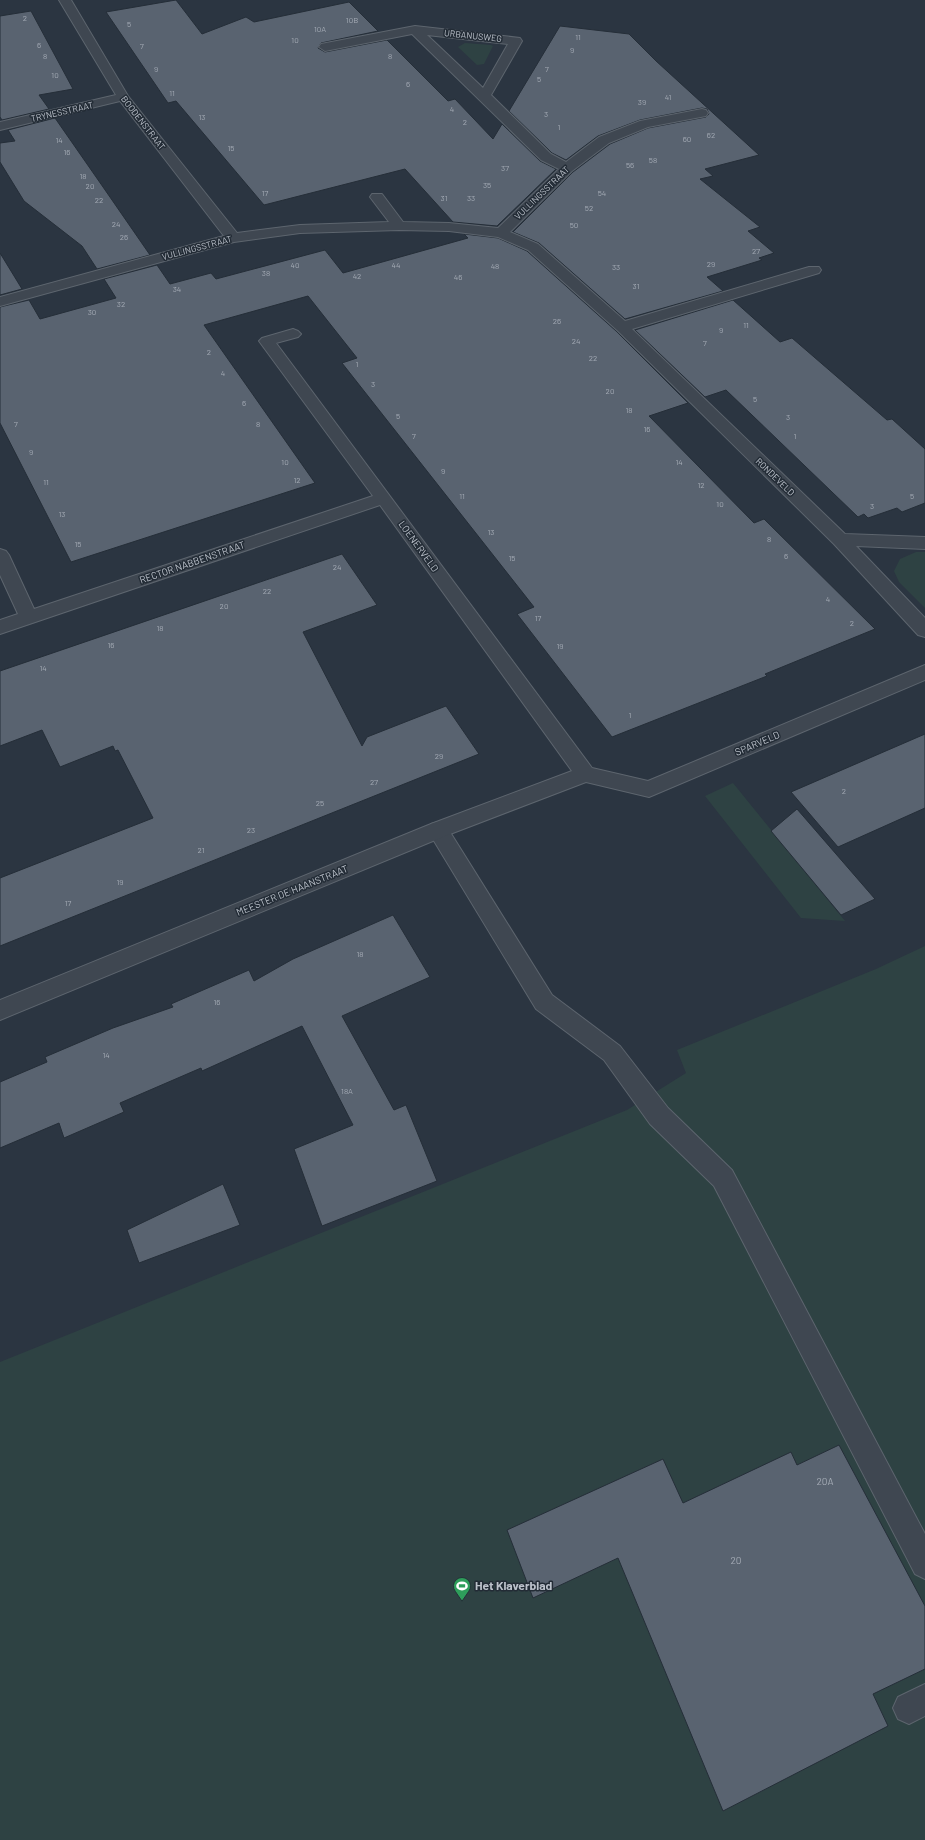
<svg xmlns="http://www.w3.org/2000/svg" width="925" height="1840" font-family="Barlow,sans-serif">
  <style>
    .green { fill: #2e4243 }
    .building { fill: #596370; stroke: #252e38 }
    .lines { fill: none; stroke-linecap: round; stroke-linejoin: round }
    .lane-casing { stroke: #5d656e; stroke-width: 2 }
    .street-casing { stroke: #5d656e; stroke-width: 2 }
    .lane { fill: #3f4751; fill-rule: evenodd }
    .street { fill: #3f4751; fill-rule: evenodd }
    .labels { text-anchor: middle; stroke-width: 3; stroke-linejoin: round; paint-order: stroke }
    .number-label { font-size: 8px; fill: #a3aab4 }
    .far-street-label { font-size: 9px; fill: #bcc2cb; stroke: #232c36 }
    .street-label { font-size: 10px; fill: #bcc2cb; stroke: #232c36 }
    .near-number-label { font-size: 10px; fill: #a3aab4 }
    .near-poi-label { font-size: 12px; font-weight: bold; fill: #bcc2cb; stroke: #232c36; text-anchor: start }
  </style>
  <rect width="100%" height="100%" fill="#2b3541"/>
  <!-- green -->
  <path class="green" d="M465,43l26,2 2,1 -9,18 -7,1 -19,-18z
    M916,552h9v56l-26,-26 -5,-11 6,-12z
    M733,783l112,138 -44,-3 -96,-122z
    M925,946v894h-925v-478l627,-252 59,-37 -9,-23 199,-81z"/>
  <!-- building -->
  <path class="building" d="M176,0l26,34 44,-17 8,5 95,-20 29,29 -57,12 -3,5 7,4 62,-12 61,61 7,-2 38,40 9,-15 38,37 16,8 -59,57 -44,-4 -48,-53 -141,36 -88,-104 -8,2 -62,-91z
    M31,11l42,78 -34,6 10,14 -47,11 -2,-3v-101z
    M560,26l69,8 27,27 103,94 -54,14 8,7 -13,3 60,48 -12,4 26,22 -15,5 3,2 -55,17 16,14 -98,28 -86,-76 -26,-11 60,-60 37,-28 38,-16 58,-11 3,-3 -2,-5 -5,-1 -62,12 -42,16 -32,24 -14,-7 -43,-42z
    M55,118l48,69 47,68 -53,14 -15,-23 -58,-45 -24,-39v-19l15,-2 -7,-11z
    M464,234l34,4 29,13 89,80 72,72 -39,13 105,107 10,-4 111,110 -110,45 2,2 -155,61 -95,-123 17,-7 -192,-244 15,-5 -49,-62 -104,29 111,158 -244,79 -71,-139v-116l29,-7 11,19 76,-21 -12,-19 53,-14 13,19 41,-11 5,6 109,-29 18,23 125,-35z
    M0,253l22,36 -22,6z
    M733,300l47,42 12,-4 95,82 5,-1 33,30v54l-23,9 -5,-4 -29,10 -4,-4 -6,3 -132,-127 -21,7 -70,-67z
    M342,554l35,51 -74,27 59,114 5,-9 79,-31 33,48 -479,192v-68l153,-60 -35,-68 -3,1 -2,-5 -53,21 -18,-37 -42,16v-75z
    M925,734v74l-87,39 -47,-55z
    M797,809l78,90 -34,16 -70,-84z
    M393,915l37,62 -88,39 52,94 12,-5 31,76 -115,45 -28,-77 59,-24 -51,-99 -100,45 -1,-3 -81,35 4,9 -60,26 -5,-15 -59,25v-66l47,-20 -2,-5 68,-29 60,-21 -2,-3 78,-34 5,11 39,-22z
    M223,1184l17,41 -101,38 -12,-33z
    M839,1445l86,161v63l-52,25 15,32 -165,85 -105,-253 -85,40 -26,-68 156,-71 20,44 108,-51 6,13z"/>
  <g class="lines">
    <defs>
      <path id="lane" d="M438,822l7,2 107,171 68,51 48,62 64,62 193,364v45l-10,-5 -201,-388 -64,-62 -46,-64 -68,-51 -105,-173 -3,-6 3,-6z
        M925,1684v32l-16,8 -11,-5 -5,-11 5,-11z"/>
      <path id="street" d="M59,0h12l57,96 109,137 63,-8 89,-3 -19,-25 2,-3h10l21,28 46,1 49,5 61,-59 -18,-9 -129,-126 -87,17 -6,-4 2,-3 94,-18 105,12 2,3 -31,54 60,59 15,8 33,-25 41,-16 62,-12 4,1 2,3 -2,3 -58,11 -39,16 -37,28 -62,61 28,12 87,77 184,-54h10l2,3 -2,3 -187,56 213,205 80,3v12l-69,-3 69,72v19l-7,-2 -84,-91 -217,-214 -89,-80 -30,-13 -49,-6 -50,-1 -99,3 -66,9 -234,64v-9l224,-61 -104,-135 -120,29v-8l116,-27zM427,35l81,9 -25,44z
        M293,329l5,2 3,3 -3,3 -22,6 316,425 56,13 277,-116v15l-276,117 -63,-15 -141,54 -445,184v-20l431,-176 141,-53 -192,-266 -380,129v-14l18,-6 -18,-39v-26l6,2 3,4 25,54 339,-113 -114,-155 3,-3z"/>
    </defs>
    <!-- lane casing -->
    <use href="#lane" class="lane-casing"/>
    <!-- street casing -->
    <use href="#street" class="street-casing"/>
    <!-- lane -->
    <use href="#lane" class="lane"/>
    <!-- street -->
    <use href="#street" class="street"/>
  </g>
  <!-- icons -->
  <defs>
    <symbol id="stadium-pin" viewBox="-11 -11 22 30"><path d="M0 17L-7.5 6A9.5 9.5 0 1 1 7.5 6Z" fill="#2e9e5b" stroke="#232c36"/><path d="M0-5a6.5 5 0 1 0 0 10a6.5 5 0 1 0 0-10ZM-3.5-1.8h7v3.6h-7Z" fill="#fff"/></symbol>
  </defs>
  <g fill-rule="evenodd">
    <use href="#stadium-pin" x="452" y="1576" width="20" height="27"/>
  </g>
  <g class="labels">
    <!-- number labels -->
    <g class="number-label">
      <text x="25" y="21">2</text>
      <text x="352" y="23">10B</text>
      <text x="129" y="27">5</text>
      <text x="320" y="32">10A</text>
      <text x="578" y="40">11</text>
      <text x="295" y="43">10</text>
      <text x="39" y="48">6</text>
      <text x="142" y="49">7</text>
      <text x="572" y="53">9</text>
      <text x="45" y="59">8</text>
      <text x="390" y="59">8</text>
      <text x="156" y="72">9</text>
      <text x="547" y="72">7</text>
      <text x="55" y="78">10</text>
      <text x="539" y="82">5</text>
      <text x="408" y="87">6</text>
      <text x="172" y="96">11</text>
      <text x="668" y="100">41</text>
      <text x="642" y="105">39</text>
      <text x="452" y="112">4</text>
      <text x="546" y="117">3</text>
      <text x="202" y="120">13</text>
      <text x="465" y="125">2</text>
      <text x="559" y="130">1</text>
      <text x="711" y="138">62</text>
      <text x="687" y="142">60</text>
      <text x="59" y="143">14</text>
      <text x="231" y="151">15</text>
      <text x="67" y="155">16</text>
      <text x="653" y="163">58</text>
      <text x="630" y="168">56</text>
      <text x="505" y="171">37</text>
      <text x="83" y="179">18</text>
      <text x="487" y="188">35</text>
      <text x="90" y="189">20</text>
      <text x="265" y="196">17</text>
      <text x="602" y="196">54</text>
      <text x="444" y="201">31</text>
      <text x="471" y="201">33</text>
      <text x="99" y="203">22</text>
      <text x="589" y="211">52</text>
      <text x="116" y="227">24</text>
      <text x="574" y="228">50</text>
      <text x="124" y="240">26</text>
      <text x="756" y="254">27</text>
      <text x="711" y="267">29</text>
      <text x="295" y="268">40</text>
      <text x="396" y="268">44</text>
      <text x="495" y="269">48</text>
      <text x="616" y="270">33</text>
      <text x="266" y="276">38</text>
      <text x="357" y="279">42</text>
      <text x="458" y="280">46</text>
      <text x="636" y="289">31</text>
      <text x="177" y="292">34</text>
      <text x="121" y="307">32</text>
      <text x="92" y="315">30</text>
      <text x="557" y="324">26</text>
      <text x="746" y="328">11</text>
      <text x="721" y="333">9</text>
      <text x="576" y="344">24</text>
      <text x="705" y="346">7</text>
      <text x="209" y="355">2</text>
      <text x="593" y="361">22</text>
      <text x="357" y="367">1</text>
      <text x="223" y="376">4</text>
      <text x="373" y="387">3</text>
      <text x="610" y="394">20</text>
      <text x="755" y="402">5</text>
      <text x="244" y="406">6</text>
      <text x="629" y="413">18</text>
      <text x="398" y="419">5</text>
      <text x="788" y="420">3</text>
      <text x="16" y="427">7</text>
      <text x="258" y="427">8</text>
      <text x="647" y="432">16</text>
      <text x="414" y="439">7</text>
      <text x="795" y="439">1</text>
      <text x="31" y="455">9</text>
      <text x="285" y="465">10</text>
      <text x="679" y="465">14</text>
      <text x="443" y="474">9</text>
      <text x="297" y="483">12</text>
      <text x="46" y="485">11</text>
      <text x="701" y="488">12</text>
      <text x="462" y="499">11</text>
      <text x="912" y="499">5</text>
      <text x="720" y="507">10</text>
      <text x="872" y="509">3</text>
      <text x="62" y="517">13</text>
      <text x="491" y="535">13</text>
      <text x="769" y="542">8</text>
      <text x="78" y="547">15</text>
      <text x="786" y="559">6</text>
      <text x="512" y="561">15</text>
      <text x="337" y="570">24</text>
      <text x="267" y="594">22</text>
      <text x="828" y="602">4</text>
      <text x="224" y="609">20</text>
      <text x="538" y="621">17</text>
      <text x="852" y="626">2</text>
      <text x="160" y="631">18</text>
      <text x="111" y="648">16</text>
      <text x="560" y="649">19</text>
      <text x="43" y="671">14</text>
      <text x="630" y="718">1</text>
      <text x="439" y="759">29</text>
      <text x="374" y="785">27</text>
      <text x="844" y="794">2</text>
      <text x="320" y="806">25</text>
      <text x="251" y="833">23</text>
      <text x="201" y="853">21</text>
      <text x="120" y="885">19</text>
      <text x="68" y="906">17</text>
      <text x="360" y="957">18</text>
      <text x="217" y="1005">16</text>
      <text x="106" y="1058">14</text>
      <text x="347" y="1094">18A</text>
    </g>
    <!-- far-street labels -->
    <g class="far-street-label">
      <text transform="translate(473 36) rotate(6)" y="3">URBANUSWEG</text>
      <text transform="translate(62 112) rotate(-13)" y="3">TRYNESSTRAAT</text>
      <text transform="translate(143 123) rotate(52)" y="3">BOODENSTRAAT</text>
      <text transform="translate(542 193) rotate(-44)" y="3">VULLINGSSTRAAT</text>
      <text transform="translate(197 248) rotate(-15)" y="3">VULLINGSSTRAAT</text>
      <text transform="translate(775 477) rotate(44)" y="3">RONDEVELD</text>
    </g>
    <!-- street labels -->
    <g class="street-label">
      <text transform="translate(419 546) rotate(54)" y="4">LOENERVELD</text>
      <text transform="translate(192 562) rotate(-19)" y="4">RECTOR NABBENSTRAAT</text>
      <text transform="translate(757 743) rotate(-23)" y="4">SPARVELD</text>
      <text transform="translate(292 890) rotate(-22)" y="4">MEESTER DE HAANSTRAAT</text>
    </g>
    <!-- near-number labels -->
    <g class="near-number-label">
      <text x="825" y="1485">20A</text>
      <text x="736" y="1564">20</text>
    </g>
    <!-- near-poi labels -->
    <g class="near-poi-label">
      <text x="475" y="1590">Het Klaverblad</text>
    </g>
  </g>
</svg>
